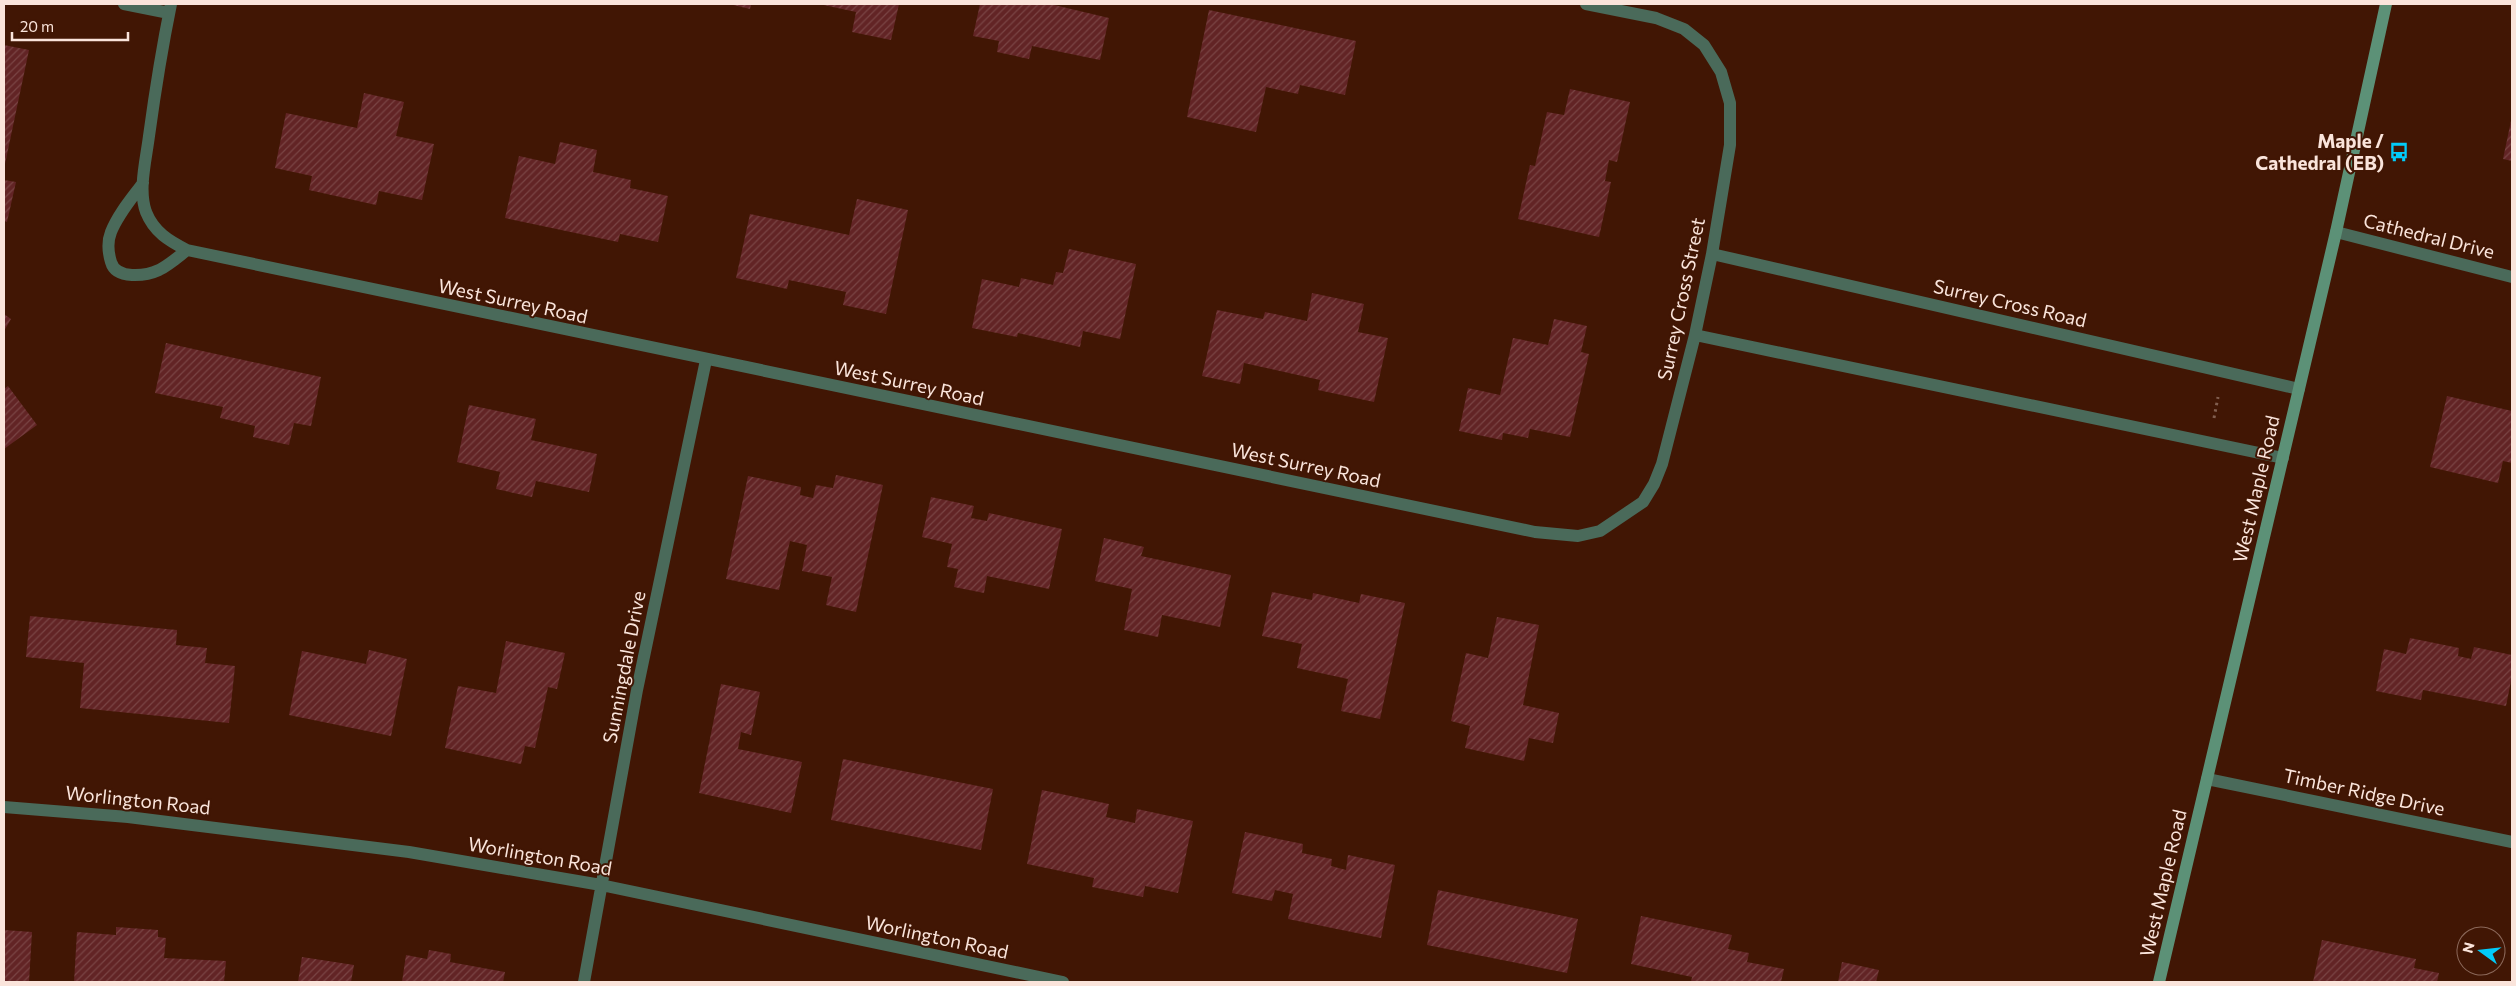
<svg xmlns="http://www.w3.org/2000/svg" width="2516" height="986" font-family="Commissioner,sans-serif">
  <style>
    .building { fill: url(#building-hatch) }
    .lines { fill: none; stroke-linecap: round; stroke-linejoin: round }
    .path { stroke: #815e4f; stroke-width: 3; stroke-dasharray: 2.5 4; stroke-linecap: butt }
    .street { stroke: #4a6a5a; stroke-width: 12 }
    .secondary { stroke: #5c9177; stroke-width: 12 }
    .labels { text-anchor: middle; stroke-width: 4; stroke-linejoin: round; paint-order: stroke }
    .poi-label { font-size: 19px; font-weight: bold; fill: #fae4db; stroke: #411604; text-anchor: end }
    .street-label { font-size: 19px; fill: #fae4db; stroke: #411604 }
  </style>
  <defs>
    <pattern id="building-hatch" width="6" height="6" patternUnits="userSpaceOnUse" patternTransform="scale(1.25)"><rect width="6" height="6" fill="#622425"/><path d="M-1 1l2-2M0 6l6-6M5 7l2-2" fill="none" stroke="#794444"/></pattern>
  </defs>
  <rect width="100%" height="100%" fill="#411604"/>
  <!-- building -->
  <path class="building" d="M729,4h22l-1,5z
    M819,4h80l-8,36 -39,-8 4,-20z
    M980,4h70l59,14 -9,42 -68,-14 -3,13 -32,-7 2,-11 -26,-5z
    M1209,10l147,31 -11,54 -45,-10 -2,9 -32,-7 -10,45 -69,-15z
    M4,45l25,5 -24,114h-1z
    M1570,89l60,13 -13,60 -8,-2 -4,21 6,1 -12,55 -81,-18 12,-54 5,1 12,-54 17,3z
    M364,93l40,9 -8,34 38,8 -12,56 -43,-9 -3,14 -67,-15 3,-14 -37,-8 11,-55 71,15z
    M2511,121h1v40l-9,-2z
    M560,142l37,8 -4,22 38,8 -1,8 38,8 -10,46 -38,-8 -2,8 -113,-24 14,-62 36,8z
    M4,180l12,2 -9,40 -3,-1z
    M857,199l51,11 -22,104 -43,-9 3,-13 -57,-12 -2,9 -51,-11 14,-64 99,21z
    M1069,249l67,15 -16,75 -37,-8 -3,16 -62,-14 -1,4 -45,-9 10,-49 37,8 2,-9 32,7 3,-13 7,1z
    M1312,293l52,11 -6,28 30,6 -14,64 -56,-12 2,-10 -76,-17 -4,21 -38,-8 15,-66 46,9 2,-7 42,9z
    M4,314l7,5 -7,12z
    M1554,319l33,7 -6,26 8,2 -19,83 -40,-8 -2,9 -25,-5 -1,7 -43,-9 9,-43 32,7 13,-57 35,7z
    M166,343l155,34 -10,49 -17,-3 -5,22 -36,-8 2,-11 -35,-8 3,-11 -68,-14z
    M8,386l29,39 -33,24v-60z
    M2447,396l65,15v52l-9,-2 -5,22 -68,-16z
    M469,405l67,14 -5,21 66,14 -8,38 -53,-11 -4,16 -36,-8 4,-17 -43,-10z
    M836,475l47,10 -27,127 -30,-7 6,-28 -30,-6 5,-26 -17,-4 -11,49 -53,-11 22,-103 53,11 -1,8 13,3 3,-13 17,3z
    M931,497l43,9 -3,12 16,3 2,-8 73,16 -13,60 -62,-13 -3,17 -30,-6 4,-18 -11,-2 5,-23 -30,-7z
    M1104,538l40,9 -3,9 90,19 -11,52 -58,-12 -4,22 -34,-7 8,-41 -37,-8z
    M1272,592l40,8 1,-7 46,10 2,-9 44,9 -25,116 -39,-8 7,-32 -51,-11 5,-24 -40,-8z
    M30,616l147,14 -1,15 31,3 -2,15 30,3 -6,57 -149,-15 4,-45 -58,-6z
    M1497,617l42,8 -16,80 36,8 -6,30 -24,-5 -5,23 -59,-13 5,-22 -19,-5 15,-68 22,5z
    M2410,638l49,10 -1,8 13,3 3,-12 38,8v21l-6,30 -83,-16 -2,10 -45,-9 8,-42 22,5z
    M506,641l59,12 -8,36 -9,-2 -13,61 -10,-2 -4,18 -76,-16 13,-62 38,7z
    M369,650l38,9 -16,77 -102,-21 13,-64 64,13z
    M721,684l39,8 -9,43 -10,-3 -3,17 64,13 -11,51 -92,-20z
    M843,759l150,30 -12,61 -150,-30z
    M1042,790l67,14 -3,13 29,6 2,-14 56,12 -15,72 -33,-7 -2,11 -51,-10 2,-9 -67,-14z
    M1245,832l58,12 -1,9 30,6 -1,7 15,4 2,-15 47,10 -14,73 -93,-19 5,-25 -18,-4 -3,11 -40,-8z
    M1438,890l140,29 -11,54 -140,-28z
    M1641,916l91,19 -4,14 21,4 -2,9 37,7 -3,13h-90l1,-5 -61,-13z
    M116,927l42,3v7l8,1 -2,20 62,3 -2,21h-150l3,-50 39,3z
    M4,930l28,2 -3,50h-25z
    M2322,940l94,19 -2,9 25,5 -2,9h-124z
    M429,950l22,4 -1,8 55,10 -2,10h-101l4,-27 21,4z
    M302,957l52,8 -3,17h-53z
    M1842,962l37,8 -3,12h-38z"/>
  <g class="lines">
    <!-- path -->
    <path class="path" d="M2214,418l4,-21"/>
    <!-- street -->
    <path class="street" d="M124,4l45,9
      M171,4c-9,44 -16,88 -22,132 -3,24 -11,54 -3,76 8,20 23,29 41,38l1348,282 43,4 22,-5 43,-29 11,-18 8,-20 33,-129 17,-81 18,-109v-42l-9,-31 -17,-27 -20,-16 -28,-11 -70,-14
      M143,183c-11,15 -25,31 -32,49 -4,10 -3,20 0,30 5,18 35,14 48,8 10,-5 19,-13 28,-20
      M2336,232l176,45
      M1712,254l587,135
      M1695,335l588,123
      M2207,779l305,63
      M4,807l124,10 281,35 192,33 462,97
      M584,982l53,-292 69,-330"/>
    <!-- secondary -->
    <path class="secondary" d="M2159,982l177,-750 50,-228"/>
  </g>
  <!-- icons -->
  <defs>
    <symbol id="bus-bare" viewBox="-9 -9 18 18"><path d="M-5-6H5V4H4V6H2V4H-2V6H-4V4H-5ZM-3.5-4V0h7V-4ZM-3.5 1.2v1.5H-2V1.2ZM2 1.2v1.5H3.5V1.2Z" fill="#02cbf9" stroke="#411604" stroke-width="2.5" paint-order="stroke"/></symbol>
  </defs>
  <g fill-rule="evenodd">
    <use href="#bus-bare" x="2385" y="138" width="28" height="28"/>
  </g>
  <g class="labels">
    <!-- poi labels -->
    <g class="poi-label">
      <text x="2384" y="148">Maple /<tspan x="2384" dy="22">Cathedral (EB)</tspan></text>
    </g>
    <!-- street labels -->
    <g class="street-label">
      <text transform="translate(2429 236) rotate(14)" y="7">Cathedral Drive</text>
      <text transform="translate(1681 299) rotate(-78)" y="7">Surrey Cross Street</text>
      <text transform="translate(513 301) rotate(12)" y="7">West Surrey Road</text>
      <text transform="translate(2010 303) rotate(13)" y="7">Surrey Cross Road</text>
      <text transform="translate(909 383) rotate(12)" y="7">West Surrey Road</text>
      <text transform="translate(1306 465) rotate(12)" y="7">West Surrey Road</text>
      <text transform="translate(2256 489) rotate(-77)" y="7">West Maple Road</text>
      <text transform="translate(624 667) rotate(-79)" y="7">Sunningdale Drive</text>
      <text transform="translate(2364 792) rotate(12)" y="7">Timber Ridge Drive</text>
      <text transform="translate(138 800) rotate(6)" y="7">Worlington Road</text>
      <text transform="translate(540 856) rotate(10)" y="7">Worlington Road</text>
      <text transform="translate(2163 883) rotate(-77)" y="7">West Maple Road</text>
      <text transform="translate(937 937) rotate(12)" y="7">Worlington Road</text>
    </g>
  </g>
  <!-- border -->
  <rect width="2516" height="986" fill="none" stroke="#fae4db" stroke-width="10"/>
  <!-- north arrow -->
  <g transform="translate(2481 951) rotate(285)"><circle r="24" fill="#411604" stroke="#8b685a"/>
  <path d="M0-4L9 19L0 12L-9 19Z" fill="#02cbf9"/>
  <text y="-8" font-size="14" font-weight="bold" text-anchor="middle" fill="#fae4db">N</text>
  </g>
  <!-- scale -->
  <path d="M12 32v8h116v-8" fill="none" stroke="#fae4db" stroke-width="2.5"/>
  <text x="20" y="32" font-size="15" fill="#fae4db" stroke="#411604" stroke-width="4" paint-order="stroke">20 m</text>
</svg>
